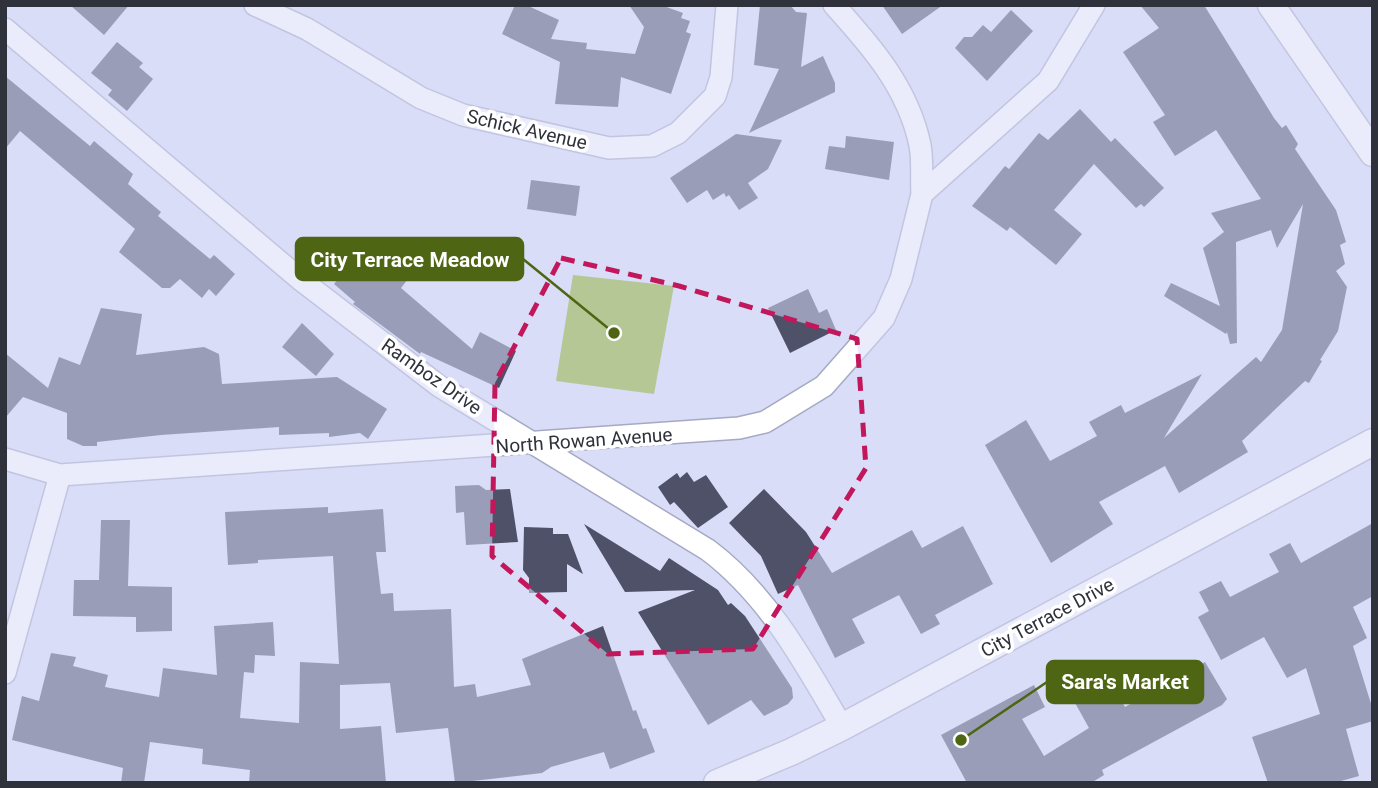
<svg xmlns="http://www.w3.org/2000/svg" width="1378" height="788" font-family="Roboto,sans-serif">
  <style>
    .green { fill: #b5c795 }
    .building { fill: #4f5168 }
    .lines { fill: none; stroke-linecap: round; stroke-linejoin: round }
    .minor-casing { stroke: #a6a9c4; stroke-width: 24 }
    .tertiary-casing { stroke: #a6a9c4; stroke-width: 29 }
    .minor { stroke: #fff; stroke-width: 21 }
    .tertiary { stroke: #fff; stroke-width: 26 }
    .marked { fill: none; stroke: #c2185b; stroke-width: 5; stroke-dasharray: 14 9; stroke-linejoin: round }
    .labels { text-anchor: middle; stroke-width: 7; stroke-linejoin: round; paint-order: stroke }
    .street-label { font-size: 19px; fill: #2f313b; stroke: #fff }
    .leader { fill: none; stroke: #4e6513; stroke-width: 2.5 }
    .callout-dot { fill: #4e6513; stroke: #fff; stroke-width: 2.5 }
    .callout { fill: #4e6513; stroke: #4e6513; stroke-width: 2.5 }
    .callout-label { font-size: 21px; text-anchor: middle; font-weight: bold; fill: #fff }
  </style>
  <rect width="100%" height="100%" fill="#d9ddf8"/>
  <!-- green -->
  <path class="green" d="M573,275l101,11 -20,108 -98,-13z"/>
  <!-- building -->
  <path class="building" d="M70,5h59l-25,30z
    M515,5h11l33,15 -8,19 36,4 -1,6 49,5 9,-27 -15,-22h32l22,8 -2,5 9,3 -4,11 5,2 -20,60 -50,-17 -3,30 -63,-3 5,-42 -58,-28z
    M760,5h30l6,7 11,1 -6,54 22,-11 12,27v9l-86,41 30,-64 -25,-4z
    M882,5h61l-41,29z
    M1140,5h64l70,113 8,10 4,-3 12,19 -3,5 41,61 10,32 -6,3 5,19 -9,7 11,16 -9,44 -18,29 2,1 -13,22 -4,-2 -63,60 6,11 -69,41 -14,-27 -66,36 14,22 -62,39 -66,-118 41,-25 24,41 47,-25 -8,-14 32,-17 4,8 77,-39 -38,64 92,-81 5,5 21,-32 21,-126 -26,44 -6,-18 -35,12 1,101 -7,1 -3,-12 -1,2 -62,-38 7,-13 49,23 -17,-58 21,-16 -13,-19 50,-14 -45,-69 -41,26 -22,-34 12,-7 -42,-63 36,-24z
    M1011,10l22,21 -46,50 -32,-33 9,-11h8l11,-12 8,7z
    M117,42l26,21 -4,4 14,12 -26,32 -19,-16 4,-5 -21,-17z
    M5,76l85,70 4,-5 39,33 -5,10 33,28 -3,4 52,43 4,-4 21,19 -19,22 -7,-7 -7,9 -22,-19 -10,9h-8l-43,-36 16,-23 -115,-98 -15,18z
    M1080,109l31,33 4,-4 49,50 -20,19 -3,-3 -5,4 -42,-44 -40,46 28,24 -26,31 -46,-38 -3,4 -35,-25 33,-40 4,3 30,-36 9,7z
    M736,134l46,6 -14,29 -20,14 10,15 -19,12 -10,-15 -3,2 -2,-4 -11,7 -6,-10 -20,13 -17,-25z
    M846,136l48,6 -5,38 -64,-11 4,-23 16,2z
    M531,180l49,6 -4,30 -49,-7z
    M383,253l28,22 -10,13 71,61 8,-17 36,19 -17,37 -78,-36 -1,2 -67,-50 2,-2 -21,-18 23,-28 14,12z
    M808,289l11,24 8,-4 9,21 -46,23 -22,-45z
    M101,308l41,6 -6,41 68,-8 15,7 3,30 115,-7 50,32 -19,30 -8,-6 -31,4v-4l-50,2v-8l-118,8 -64,7v4h-14l-16,-7v-26l-44,-16 -18,21v-65l43,35 11,-31 21,8z
    M302,323l32,31 -18,22 -34,-29z
    M687,472l7,10 12,-7 22,32 -30,21 -24,-26 -4,3 -12,-18 19,-14 3,5z
    M479,485l7,5 24,-1 8,53 -52,3 -2,-33 -8,1 -1,-27z
    M764,489l42,43 26,41 80,-43 10,18 41,-22 30,58 -58,31 5,9 -19,10 -22,-39 -47,24 13,24 -30,15 -37,-73 -20,9 -17,-38 -32,-33z
    M328,507v6l55,-4 3,43h-10l5,42 12,-1 1,18 57,-2 3,78 21,-3 2,13 54,-12 -9,-26 81,-33 30,85 3,-1 7,19 3,-1 9,24 -45,17 -6,-17 -53,15 -9,6 -87,10 -7,-55 -52,5 -6,-50 -50,2v44l41,-3 5,57h-137l1,-13 -48,-6 1,-15 -53,-7 -6,41h-23l2,-15 -111,-28 10,-44 17,5 12,-48 25,4 -3,9 35,9 -3,12 54,10 4,-29 54,7 -3,-49 59,-4 2,34 -20,-1 -1,18 -10,-1 -4,46 59,5 1,-61 39,2 -6,-108 -75,4v3l-30,2 -3,-53z
    M101,520h29l-2,66 44,1v44l-36,1v-15l-63,-1 1,-36h25z
    M1373,523v73l-20,11 14,31 -14,8 20,64v11l-27,8 13,47 -25,7h-66l-16,-46 68,-23 -14,-46 -19,10 -23,-41 -43,23 -23,-43 11,-6 -10,-19 22,-11 9,16 49,-25 -10,-18 21,-11 11,20z
    M584,524l76,47 9,-13 49,32 10,15 3,-2 14,13 47,72 1,10 -5,6 -24,12 -13,-16 -43,25 -70,-113 57,-22 -70,2z
    M524,527l29,1v6h15l15,40 -16,-10v28l-38,1v-15l-6,-8z
    M1205,662l22,37 -5,6 -120,65 2,5 -13,8h-124l-26,-48 93,-50 11,22 -23,12 22,37 45,-28 -20,-36 36,-20 20,35z"/>
  <g class="lines">
    <defs>
      <path id="minor" d="M255,5l52,24 114,69 42,17 146,33 43,-2 26,-13 37,-37 6,-19 6,-72
        M834,5c38,42 74,83 86,140 3,16 1,33 2,49
        M5,29l296,251 138,106 269,164c61,46 96,112 134,177
        M5,459l55,16 679,-47 26,-6 59,-36 60,-68 17,-39 21,-85 126,-113 46,-76
        M5,673l55,-198"/>
      <path id="tertiary" d="M1271,5l102,148
        M717,783l74,-31 51,-25 531,-285"/>
    </defs>
    <!-- minor casing -->
    <use href="#minor" class="minor-casing"/>
    <!-- tertiary casing -->
    <use href="#tertiary" class="tertiary-casing"/>
    <!-- minor -->
    <use href="#minor" class="minor"/>
    <!-- tertiary -->
    <use href="#tertiary" class="tertiary"/>
  </g>
  <!-- marked area -->
  <path d="M0 0H1378V788H0ZM561,258l118,28 178,53 9,129 -113,181 -145,5 -116,-98 3,-173z" fill="#d9ddf8" fill-opacity=".55" fill-rule="evenodd"/>
  <path class="marked" d="M561,258l118,28 178,53 9,129 -113,181 -145,5 -116,-98 3,-173z"/>
  <g class="labels">
    <!-- street labels -->
    <g class="street-label">
      <text transform="translate(527 129) rotate(13)" y="7">Schick Avenue</text>
      <text transform="translate(432 376) rotate(35)" y="7">Ramboz Drive</text>
      <text transform="translate(584 440) rotate(-4)" y="7">North Rowan Avenue</text>
      <text transform="translate(1047 617) rotate(-28)" y="7">City Terrace Drive</text>
    </g>
  </g>
  <!-- callouts -->
  <path class="leader" d="M614 333L523 259M961 740L1047 682"/>
  <g class="callout-dot">
    <circle cx="614" cy="333" r="7"/>
    <circle cx="961" cy="740" r="7"/>
  </g>
  <g class="callout">
    <rect x="296" y="238" width="227" height="42" rx="7"/>
    <rect x="1047" y="661" width="156" height="42" rx="7"/>
  </g>
  <g class="callout-label">
    <text x="410" y="267">City Terrace Meadow</text>
    <text x="1125" y="689">Sara's Market</text>
  </g>
  <!-- border -->
  <rect width="1378" height="788" fill="none" stroke="#2f313b" stroke-width="14"/>
</svg>
